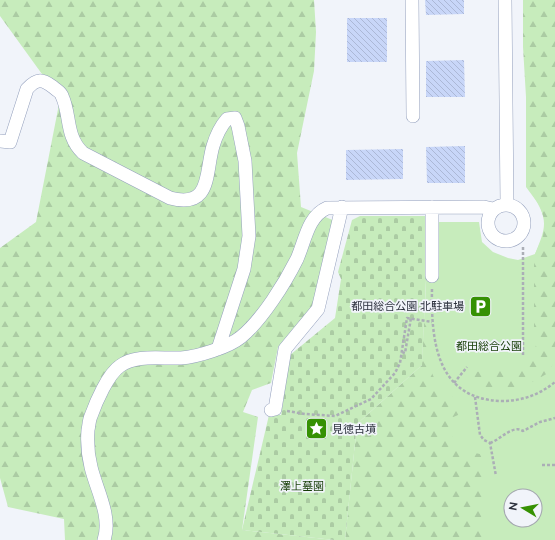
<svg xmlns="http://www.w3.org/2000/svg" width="555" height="540" font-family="Raleway,'Noto Sans JP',sans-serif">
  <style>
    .green { fill: #c7ecbc; fill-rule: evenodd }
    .forest { fill: url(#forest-firs) }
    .cemetery { fill: url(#cemetery-stones) }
    .building { fill: url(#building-back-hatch) }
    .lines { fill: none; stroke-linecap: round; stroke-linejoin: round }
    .minor-casing { stroke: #94a0bd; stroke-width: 14 }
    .path { stroke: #abaeb6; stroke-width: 2.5; stroke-dasharray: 3 2; stroke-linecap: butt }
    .minor { stroke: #fff; stroke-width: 13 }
    .labels { text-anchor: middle; stroke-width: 3.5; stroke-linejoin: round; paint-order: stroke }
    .poi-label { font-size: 11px; fill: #2d323e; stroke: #f1f4fa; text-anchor: end }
    .park-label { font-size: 11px; fill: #153c05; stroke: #f1f4fa }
  </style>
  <defs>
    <pattern id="forest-firs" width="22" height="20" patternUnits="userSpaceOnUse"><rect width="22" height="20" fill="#c7ecbc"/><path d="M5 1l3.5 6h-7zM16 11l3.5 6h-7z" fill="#abcba3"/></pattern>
    <pattern id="cemetery-stones" width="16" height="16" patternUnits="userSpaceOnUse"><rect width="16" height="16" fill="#c7ecbc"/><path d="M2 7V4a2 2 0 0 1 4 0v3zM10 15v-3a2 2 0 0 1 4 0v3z" fill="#abcba3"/></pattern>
    <pattern id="building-back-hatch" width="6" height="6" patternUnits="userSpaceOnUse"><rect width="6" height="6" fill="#c8d6f8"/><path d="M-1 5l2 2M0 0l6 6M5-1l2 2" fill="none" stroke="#acb8d6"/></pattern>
  </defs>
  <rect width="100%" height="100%" fill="#f1f4fa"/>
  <!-- green -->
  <path class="green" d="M555,0v540h-84l-11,-80 -38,-95 7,-143h50l3,20 11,10 15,6 10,2 17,-6c11,-27 14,-34 -3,-60zM511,496h24v24h-24z"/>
  <!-- forest -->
  <path class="forest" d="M0,0h314l2,32 -2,39 -17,82 4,54 34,14 -22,84 -35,42 -7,36 -19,7 -9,22 15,5 -16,113 92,10h-269l-1,-21 -56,-12 -8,-29v-230l36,-26 24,-123 -60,-83z
    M523,0h32v356l-5,16 -23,13 -18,4 -18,2 -20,-11 -3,-8 50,-2 10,-9 6,-7 2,-9 -2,-12v-67l1,-12 8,-18 2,-14 -5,-16 -14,-19v-90l-3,-50z
    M425,307l7,66c8,20 17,19 31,32l-5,10 -7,3 -2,11 4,9 12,13 15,3 4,8 -3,64 4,14h-140l12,-116 65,-59z"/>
  <!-- cemetery -->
  <path class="cemetery" d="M360,216h69l-7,149 -65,59 -12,116h-11l-92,-10 27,-115h12l9,-60 45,-37 6,-39 -3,-7 14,-52z"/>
  <!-- building -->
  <path class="building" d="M425,0h39v14l-38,1z
    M347,18h40v44h-40z
    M464,60l1,37h-39v-36z
    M465,146v37h-38l-1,-36z
    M403,149v30l-57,1v-30z"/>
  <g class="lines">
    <defs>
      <path id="minor" d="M412,0l1,116
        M505,0l2,204
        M0,141l10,1 17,-53c10,-11 15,-10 26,-2 3,3 8,5 9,9 9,19 3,40 21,57l87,45c42,11 35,-25 43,-52 3,-10 7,-19 14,-27l8,-1 3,8 7,35 4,75 -5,33 -26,80
        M488 223a18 18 0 1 1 36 0a18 18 0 1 1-36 0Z
        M432,276v-69
        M271,410l4,-1 10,-60 33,-40 24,-102
        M104,540c8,-24 -8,-51 -13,-73 -3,-12 -4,-25 -3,-37 1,-4 1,-10 3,-14 5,-14 17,-42 29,-50 16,-12 41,-7 61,-8 16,-1 48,-11 60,-21 21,-17 44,-54 56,-78 8,-18 11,-43 30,-51l157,-1 9,2"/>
    </defs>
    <!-- minor casing -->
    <use href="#minor" class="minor-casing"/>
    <!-- path -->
    <path class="path" d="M523,247v108
      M432,289c-1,51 4,110 69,112 21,0 38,-6 54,-19
      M402,352l3,1 6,-35
      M454,383l13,-16
      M475,397l5,38 4,5 6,3 6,33
      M287,411l18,3 30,2 36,-17 24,-26 5,-10 7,-45 25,4
      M490,443c10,-3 23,-19 33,-12l17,-9 15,-4
      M542,465h13"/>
    <!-- minor -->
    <use href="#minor" class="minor"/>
  </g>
  <!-- icons -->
  <defs>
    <symbol id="parking-square" viewBox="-11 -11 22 22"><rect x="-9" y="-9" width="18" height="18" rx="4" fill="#369103" stroke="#f1f4fa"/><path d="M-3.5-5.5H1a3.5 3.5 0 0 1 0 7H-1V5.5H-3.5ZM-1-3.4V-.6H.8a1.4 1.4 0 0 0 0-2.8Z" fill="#fff"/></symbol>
    <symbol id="sight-square" viewBox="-11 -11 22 22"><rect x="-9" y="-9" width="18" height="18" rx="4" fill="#369103" stroke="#f1f4fa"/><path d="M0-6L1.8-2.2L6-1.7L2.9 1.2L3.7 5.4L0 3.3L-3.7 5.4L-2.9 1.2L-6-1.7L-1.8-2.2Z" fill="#fff"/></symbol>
  </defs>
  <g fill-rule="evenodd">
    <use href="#parking-square" x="468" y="294" width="25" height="25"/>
    <use href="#sight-square" x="304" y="416" width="25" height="25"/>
  </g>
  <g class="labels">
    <!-- poi labels -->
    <g class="poi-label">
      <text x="464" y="310">都田総合公園 北駐車場</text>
      <text x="332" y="433" text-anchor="start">見徳古墳</text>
    </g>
    <!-- park labels -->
    <g class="park-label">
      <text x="489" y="350">都田総合公園</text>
      <text x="302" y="490">澤上墓園</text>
    </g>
  </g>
  <!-- north arrow -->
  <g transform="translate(523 508) rotate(280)"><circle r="19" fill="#f1f4fa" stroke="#a3a6af"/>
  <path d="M0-3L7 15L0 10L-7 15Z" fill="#369103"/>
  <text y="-6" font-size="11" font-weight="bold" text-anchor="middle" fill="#2d323e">N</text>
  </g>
</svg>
